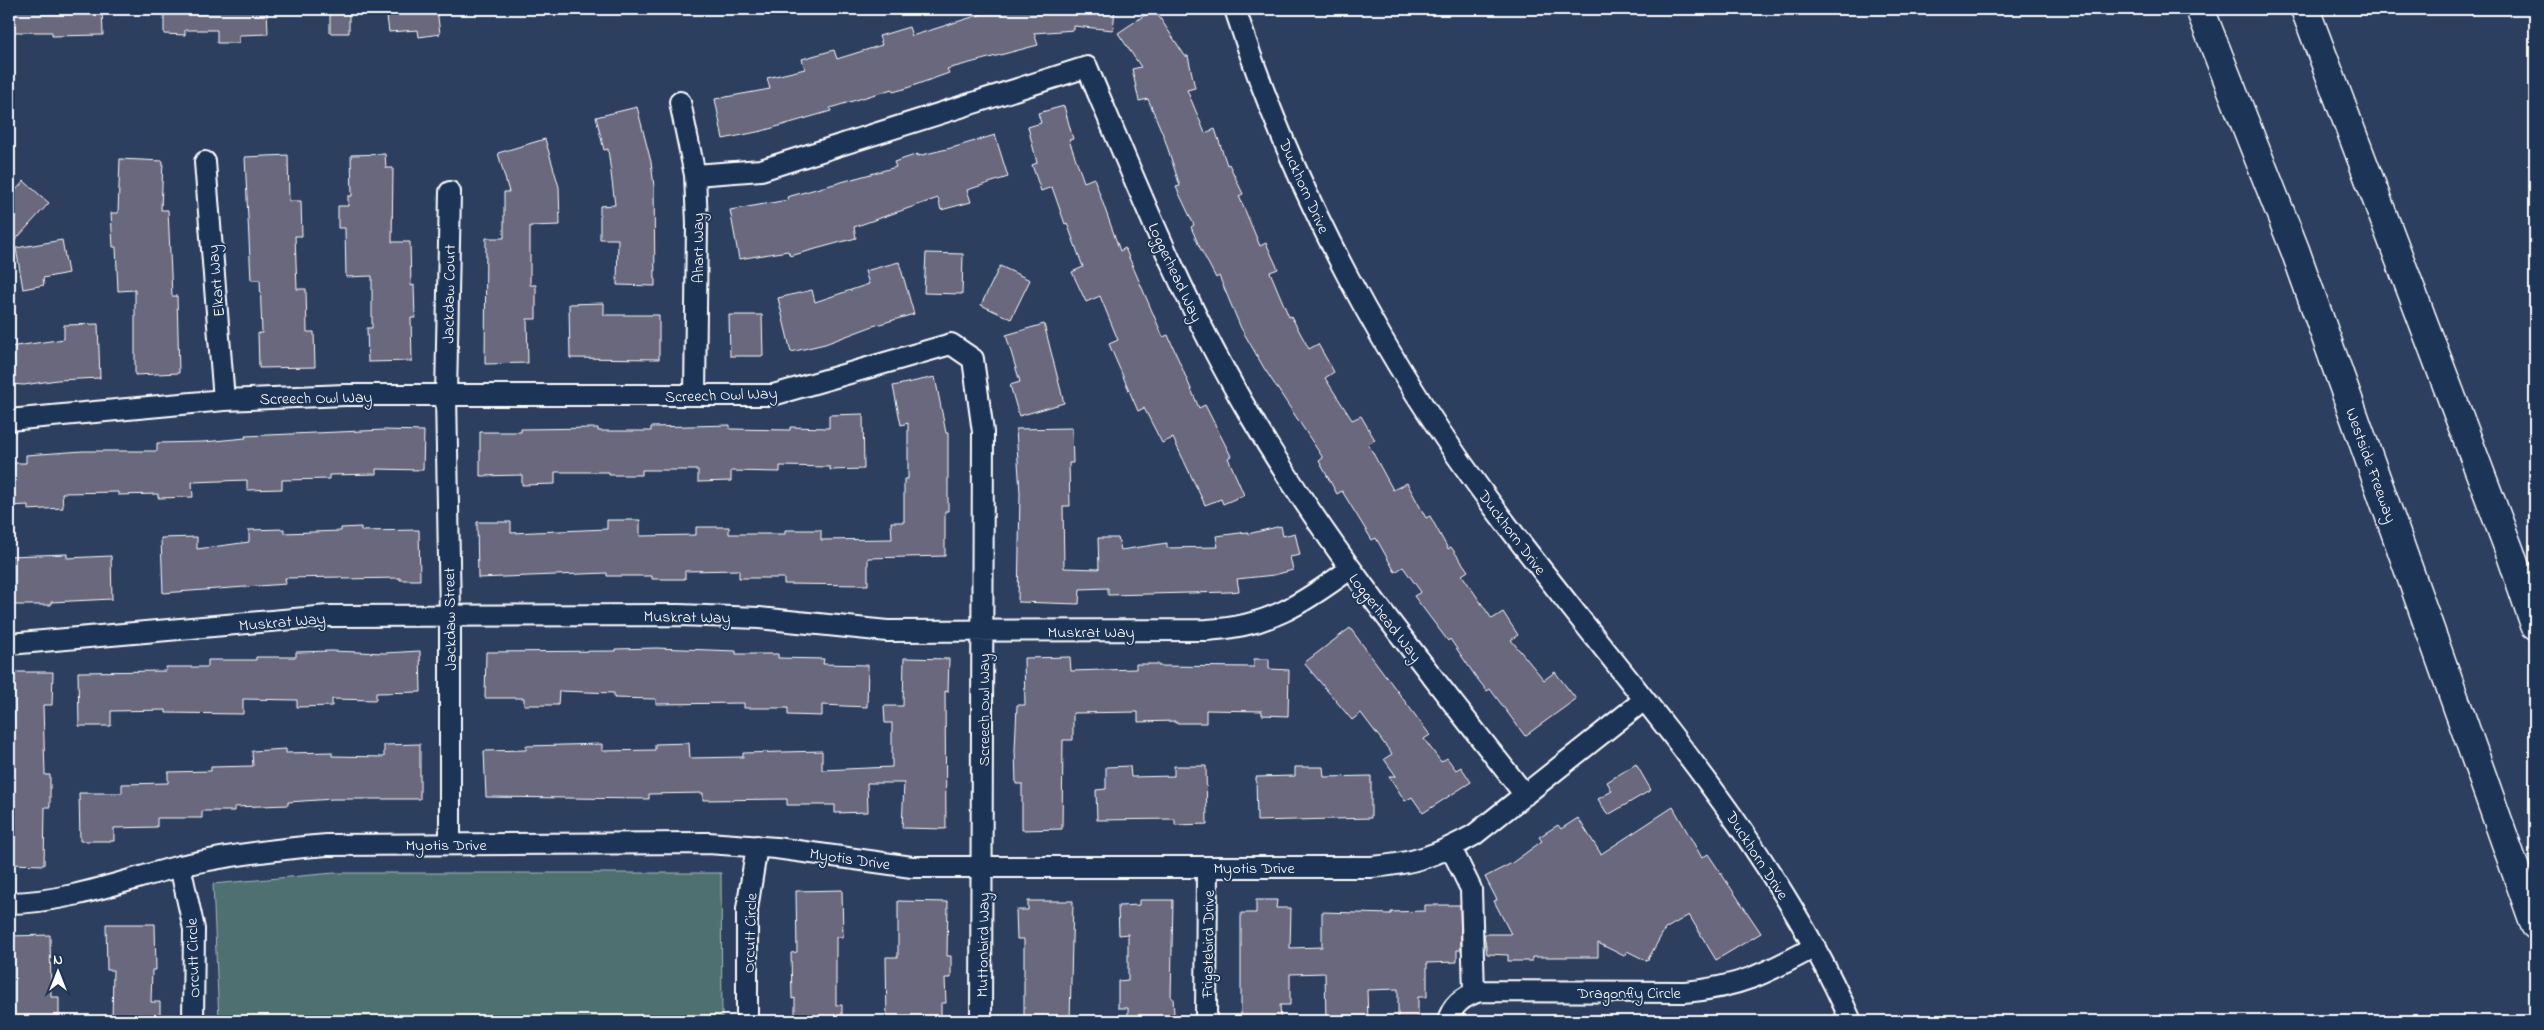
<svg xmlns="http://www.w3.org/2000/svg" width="2544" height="1030" font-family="'Indie Flower',sans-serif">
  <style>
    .green { fill: #50706f; stroke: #a8b8b7 }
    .building { fill: #69687d; stroke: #fff }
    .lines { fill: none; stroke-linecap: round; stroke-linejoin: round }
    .minor-casing { stroke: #fff; stroke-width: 24 }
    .highway-casing { stroke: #fff; stroke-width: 31 }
    .minor { stroke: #1d3557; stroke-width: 20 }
    .highway { stroke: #1d3557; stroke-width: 28 }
    .labels { text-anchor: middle; stroke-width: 4; stroke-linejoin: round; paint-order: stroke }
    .street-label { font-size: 16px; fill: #fff; stroke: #1d3557 }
  </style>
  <rect width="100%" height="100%" fill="#2c3f5f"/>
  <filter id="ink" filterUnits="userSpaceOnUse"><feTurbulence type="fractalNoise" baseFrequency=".02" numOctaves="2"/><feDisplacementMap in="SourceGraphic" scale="10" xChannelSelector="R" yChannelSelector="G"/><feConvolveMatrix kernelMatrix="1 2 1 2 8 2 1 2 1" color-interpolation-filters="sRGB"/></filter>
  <g filter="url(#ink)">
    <!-- green -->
    <path class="green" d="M334,873h387l1,148h-503l-6,-137z"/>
    <!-- building -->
    <path class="building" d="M9,9h93l1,26 -51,1v-4h-43z
      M164,9h103l1,25 -29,1v8h-22v-13h-32v5l-21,-1z
      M330,9h19v24h-19z
      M386,9h51l3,25 -21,3 -1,-7 -29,2z
      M998,9h117l-2,21 -39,-4v4l-40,3 4,12 -91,24 2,4 -45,16 -11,3 -1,-3 -62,19 1,3 -69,20 -39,8 -8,-40 55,-10 -3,-11 38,-9 -3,-10 32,-9 3,9 45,-14 -3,-9 30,-9 3,9z
      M1154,9l31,47h3l7,32 -8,2 18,43 10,-4 12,36 2,-1 14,30 -4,2 21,50 6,-3 12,26 -8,3 19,45 2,-1 18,33 9,-5 16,28 -9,6 27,42 9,-4 14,24 -7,4 25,46 14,-7 19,35 4,-2 18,33 3,-2 17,24 -6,4 30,44 11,-7 15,23 -7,5 33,40 11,-8 21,27 -51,37 -35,-47 -3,2 -11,-14 -26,-38 -2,2 -34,-45 7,-4 -18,-25 -8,5 -19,-34 -4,2 -30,-49 -5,3 -18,-33 4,-3 -59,-90 -23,-40 -22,-52 -3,2 -17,-32 -8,-19 3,-2 -18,-38 4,-1 -16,-49 -16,-38 -9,2 -7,-32 9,-2 -23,-34z
      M1064,106l9,33 -4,1 15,42 10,-4 26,73 5,-3 38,89 5,-2 31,73 6,-3 26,51 -3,2 16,37 -21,9 -2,-5 -16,6 -32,-67 -11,5 -18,-35 -6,3 -29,-67 9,-4 -18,-44 -14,6 -14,-30 11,-5 -16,-44 -2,1 -13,-37 -11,4 -9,-26 5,-2 -9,-36 13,-4 -3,-10z
      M637,107l14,55 3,24 1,100 -38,-1 1,-46h-18v-33l15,-1 -7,-56 -4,1 -8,-33z
      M995,135l13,42 -41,13 4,12 -30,8 -3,-12 -84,29 2,11 -66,18 -2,-5 -49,8 -9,-49 58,-10 -1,-3 109,-30 -2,-5 24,-8v2l37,-9z
      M545,139l14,48 1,38 -30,1v59h6v34h-9l1,44 -43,1 1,-126h18v-46h5l-11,-39z
      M385,154l1,14h7l-1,74h18l1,44 3,-1 1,33h-4l1,43 -44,1 -1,-34h5v-52l-26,1 -1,-49h-7v-22h10v-10h4l-1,-41z
      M288,155l1,46h12l1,35h-7l2,53h9l1,43h7l1,35 -56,1 -1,-35h4l-2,-53h-9l-6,-123z
      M120,159l43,2 -2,49h7l4,86h5l2,77 -44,2v-85l-17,1 -2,-44h-3l-2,-34h7z
      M24,181l25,22 -40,44v-49z
      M62,240l6,33 -25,5 1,7 -21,4 -7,-41z
      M926,253l37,1 -1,40 -38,-1z
      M899,262l15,52 -41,12 -48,18 -34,8 -13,-54 34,-8 3,12 54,-18 -4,-13z
      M1000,266l30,14 -19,39 -30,-14z
      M604,303v12h55v44l-89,-1 -1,-54z
      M729,315h33l1,41h-33z
      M98,324l2,54 -43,2 -33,5 -15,-1v-37l55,-8v-14z
      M1044,324l20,79 -45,13 -9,-31 10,-3 -14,-47z
      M935,377l11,56h2v78h-3v45l-77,2v27l-84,-1v-6h-45v-8l-54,1v8h-33v-3h-45v-3l-129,5 -1,-56h34v11l96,-4v-9h33v16l56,-1v-8h33v7h56v-4h36v10l71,-1 -1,-17h13v-43h4v-56l-7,2 -8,-39z
      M863,414l1,55 -34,1v-3l-50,-1v6l-49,-1v10l-33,1v-12h-56v5h-33v-3h-54v12l-33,1v-10l-42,1v-44h41v-3l77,-1v3h53v-4l79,-2v4l60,1v-3l39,1v-13z
      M1072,428l1,35h-4l1,43h-7l1,62 35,1 -1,-31h20l3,12 46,-7v5l51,-1 -2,-11 32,-4v2l33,-8 2,10 12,-3 5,22 -10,2 3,13 -19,5 -37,4 2,12 -9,1 -122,3v-7l-28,1 -1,15 -61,-2 2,-109 -4,-64z
      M385,430l39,1 -1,39 -47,-1v5l-47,1v4l-47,1v9l-35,1v-10l-55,2 1,15 -35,1v-4l-40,1v-3l-56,1 1,15 -35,2v-5l-19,1v-43h17v-8l57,-4h74v-8l46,-1 43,-4 -1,-2z
      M361,527v4l58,-1 1,50h-20v-2l-58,1v-2l-57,1 1,6 -123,9 -2,-55 36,-1v12l52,-7v-12l35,-1v4l57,-2v-3z
      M67,554v4l44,-2 1,43 -61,3v3h-42v-49z
      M1350,628l80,107 -6,4 17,23 6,-4 9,12 5,-3 10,15 -48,31 -11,-16 -7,4 -16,-25h7l-12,-17 8,-5 -31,-41 -9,7 -48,-57z
      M656,648l80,3v3h42v4l46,1 -1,5 45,1 -1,42 -45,-2v11l-34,-1v-7h-44v-5l-88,1v-5l-42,-1v-5l-55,-2 -1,14h-34v-7h-39l1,-46 129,-1v-2z
      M331,651l54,2 35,-2 1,41 -45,1v7l-44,-1v7l-35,1v-7l-54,-1v15l-77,-1v-3l-55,1v15h-32l-1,-54 88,-1v-4h42v-7h48v-3h40v-5z
      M1070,657l1,14 65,-2v-5h22v2l96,1v-8h15v10l20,1 -1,46 -26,-1v-4l-56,-1v13h-31v-2l-37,1v-10l-65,1v27h-10l-1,89 -40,1v-46h-6l-1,-34 2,-45h8l-1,-47z
      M904,658l45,1 -1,33 -3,-1 1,138 -44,-1 2,-45h-37l1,29 -33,1v-8h-48v-6l-84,1v-7l-54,1v5l-163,-2 -2,-46 42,-1v-4l76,-2v7l53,-1v-6l34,-1 1,15 53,-1v-4l79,-2v19l70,-3v-44h-7l-1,-17h19z
      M9,672h44l-1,33h-9l2,70h5v32h-5l-1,58 -35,-1z
      M420,744v55h-87l-45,3v3l-54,2v4h-32v7h-45v9l-43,1v13h-34l-1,-48h43v-9l46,-1v-11l43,-1v-4l42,-1 -1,-15 34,-2v4l46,-1v4l52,1v-12z
      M1636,764l15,26 -43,25 -10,-16 14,-8 -5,-9z
      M1130,766l1,11 43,-1v-10h32l1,58 -32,1v-6l-78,1 -1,-30 10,-1v-22z
      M1295,767h28l1,10 47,-1v42l-114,3 -1,-44 39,-1z
      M1673,807l29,51 6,-4 53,79 -45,27 -27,-45 -24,14 -18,32 -20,-10 -3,5 -26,-13v14h-66v4h-24v-6l-21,-1 -3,-20h27l-17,-33 3,-1 -12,-23 27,-14 30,-22 -3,-4 19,-12 3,4 17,-11 23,36z
      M842,890l1,47h-7v68h6v16h-47v-23l-3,1 -1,-46 6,-1 -1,-61z
      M1139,900h34l-2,98h2l1,16h-3l1,7h-44v-13h-10v-27l10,-1v-46l-9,1 -1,-29 21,-1z
      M1256,900h21l-1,8h15l-1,40 32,-1v-35l69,2v-2l34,-1v-6h35l1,45h-4v12l-30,1v34h-9v23l-20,1v-32l-31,1 1,31h-42l-1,-48 -35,1v31h-10l1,16h-40v-108h15z
      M898,901l50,1 -1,54h4v22h-6l1,25h-5v18h-54l-1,-64h12z
      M1028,901h45l-3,120h-46v-82h-7l-1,-29h12z
      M106,924h49l1,46h-4l-1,32h9v19h-48l1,-51h-6z
      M50,935l1,62h8v24h-50v-85z"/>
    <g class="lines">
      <defs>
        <path id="minor" d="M1235,9c59,184 152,358 269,512 122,162 264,312 347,500
          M680,102l15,73 2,49 -2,171
          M205,162l19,238
          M695,175l66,-5 326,-103c50,119 98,239 164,350 79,135 178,255 274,378
          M450,192l-4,203 4,220v228
          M9,420l215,-20 121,-5h428l178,-51 22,15 10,73 -2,589
          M9,644l319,-28 351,-1 80,3 128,13 320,-1c61,-3 95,-26 143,-61
          M1451,848l20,41 3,104
          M180,866l14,63 -1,92
          M9,903c60,-1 113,-22 171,-37 48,-11 98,-17 147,-21l381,-2 68,5 136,19h459c42,-3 67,-12 103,-32l170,-135
          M747,1021v-112l10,-63
          M1206,1021l1,-153
          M1448,1021c4,-17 16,-25 32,-30l205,1c56,-5 81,-19 130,-45"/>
        <path id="highway" d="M2200,9l95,241 240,675
          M2305,9l205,543 25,73"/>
      </defs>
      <!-- minor casing -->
      <use href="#minor" class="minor-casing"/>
      <!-- highway casing -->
      <use href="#highway" class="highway-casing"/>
      <!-- minor -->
      <use href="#minor" class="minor"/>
      <!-- highway -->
      <use href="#highway" class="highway"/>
    </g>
  </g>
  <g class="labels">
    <!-- street labels -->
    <g class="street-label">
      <text transform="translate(1305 186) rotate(66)" y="6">Duckhorn Drive</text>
      <text transform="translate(697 248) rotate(-90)" y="6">Ahart Way</text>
      <text transform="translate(1176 272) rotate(65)" y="6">Loggerhead Way</text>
      <text transform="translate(215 281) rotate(-95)" y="6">Elkart Way</text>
      <text transform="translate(448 294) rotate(-89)" y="6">Jackdaw Court</text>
      <text transform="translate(721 394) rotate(-2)" y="6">Screech Owl Way</text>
      <text transform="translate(316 397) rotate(-1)" y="6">Screech Owl Way</text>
      <text transform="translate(2372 465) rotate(70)" y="6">Westside Freeway</text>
      <text transform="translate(1513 532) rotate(53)" y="6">Duckhorn Drive</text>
      <text transform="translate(687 616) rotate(1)" y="6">Muskrat Way</text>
      <text transform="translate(1386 617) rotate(52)" y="6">Loggerhead Way</text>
      <text transform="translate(449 619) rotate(-91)" y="6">Jackdaw Street</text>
      <text transform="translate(282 621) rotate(-5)" y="6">Muskrat Way</text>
      <text x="1091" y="637">Muskrat Way</text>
      <text transform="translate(983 710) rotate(-90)" y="6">Screech Owl Way</text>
      <text x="446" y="850">Myotis Drive</text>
      <text transform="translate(1758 855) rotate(57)" y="6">Duckhorn Drive</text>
      <text transform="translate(850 858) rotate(8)" y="6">Myotis Drive</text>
      <text x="1254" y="873">Myotis Drive</text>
      <text transform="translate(749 933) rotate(-88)" y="6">Orcutt Circle</text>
      <text transform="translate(1207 944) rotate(-89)" y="6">Frigatebird Drive</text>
      <text transform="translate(982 945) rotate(-89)" y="6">Muttonbird Way</text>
      <text transform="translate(192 958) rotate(-92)" y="6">Orcutt Circle</text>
      <text x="1629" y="998">Dragonfly Circle</text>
    </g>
  </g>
  <!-- margin -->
  <rect width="2544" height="1030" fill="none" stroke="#1d3557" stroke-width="30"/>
  <rect x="15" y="15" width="2514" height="1000" fill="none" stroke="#fff" stroke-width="2" filter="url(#ink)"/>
  <!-- north arrow -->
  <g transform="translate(58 972)" stroke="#1d3557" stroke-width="4" paint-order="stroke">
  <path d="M0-4L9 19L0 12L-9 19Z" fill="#ffffff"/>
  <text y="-8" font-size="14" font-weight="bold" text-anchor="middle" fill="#ffffff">N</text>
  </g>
</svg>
